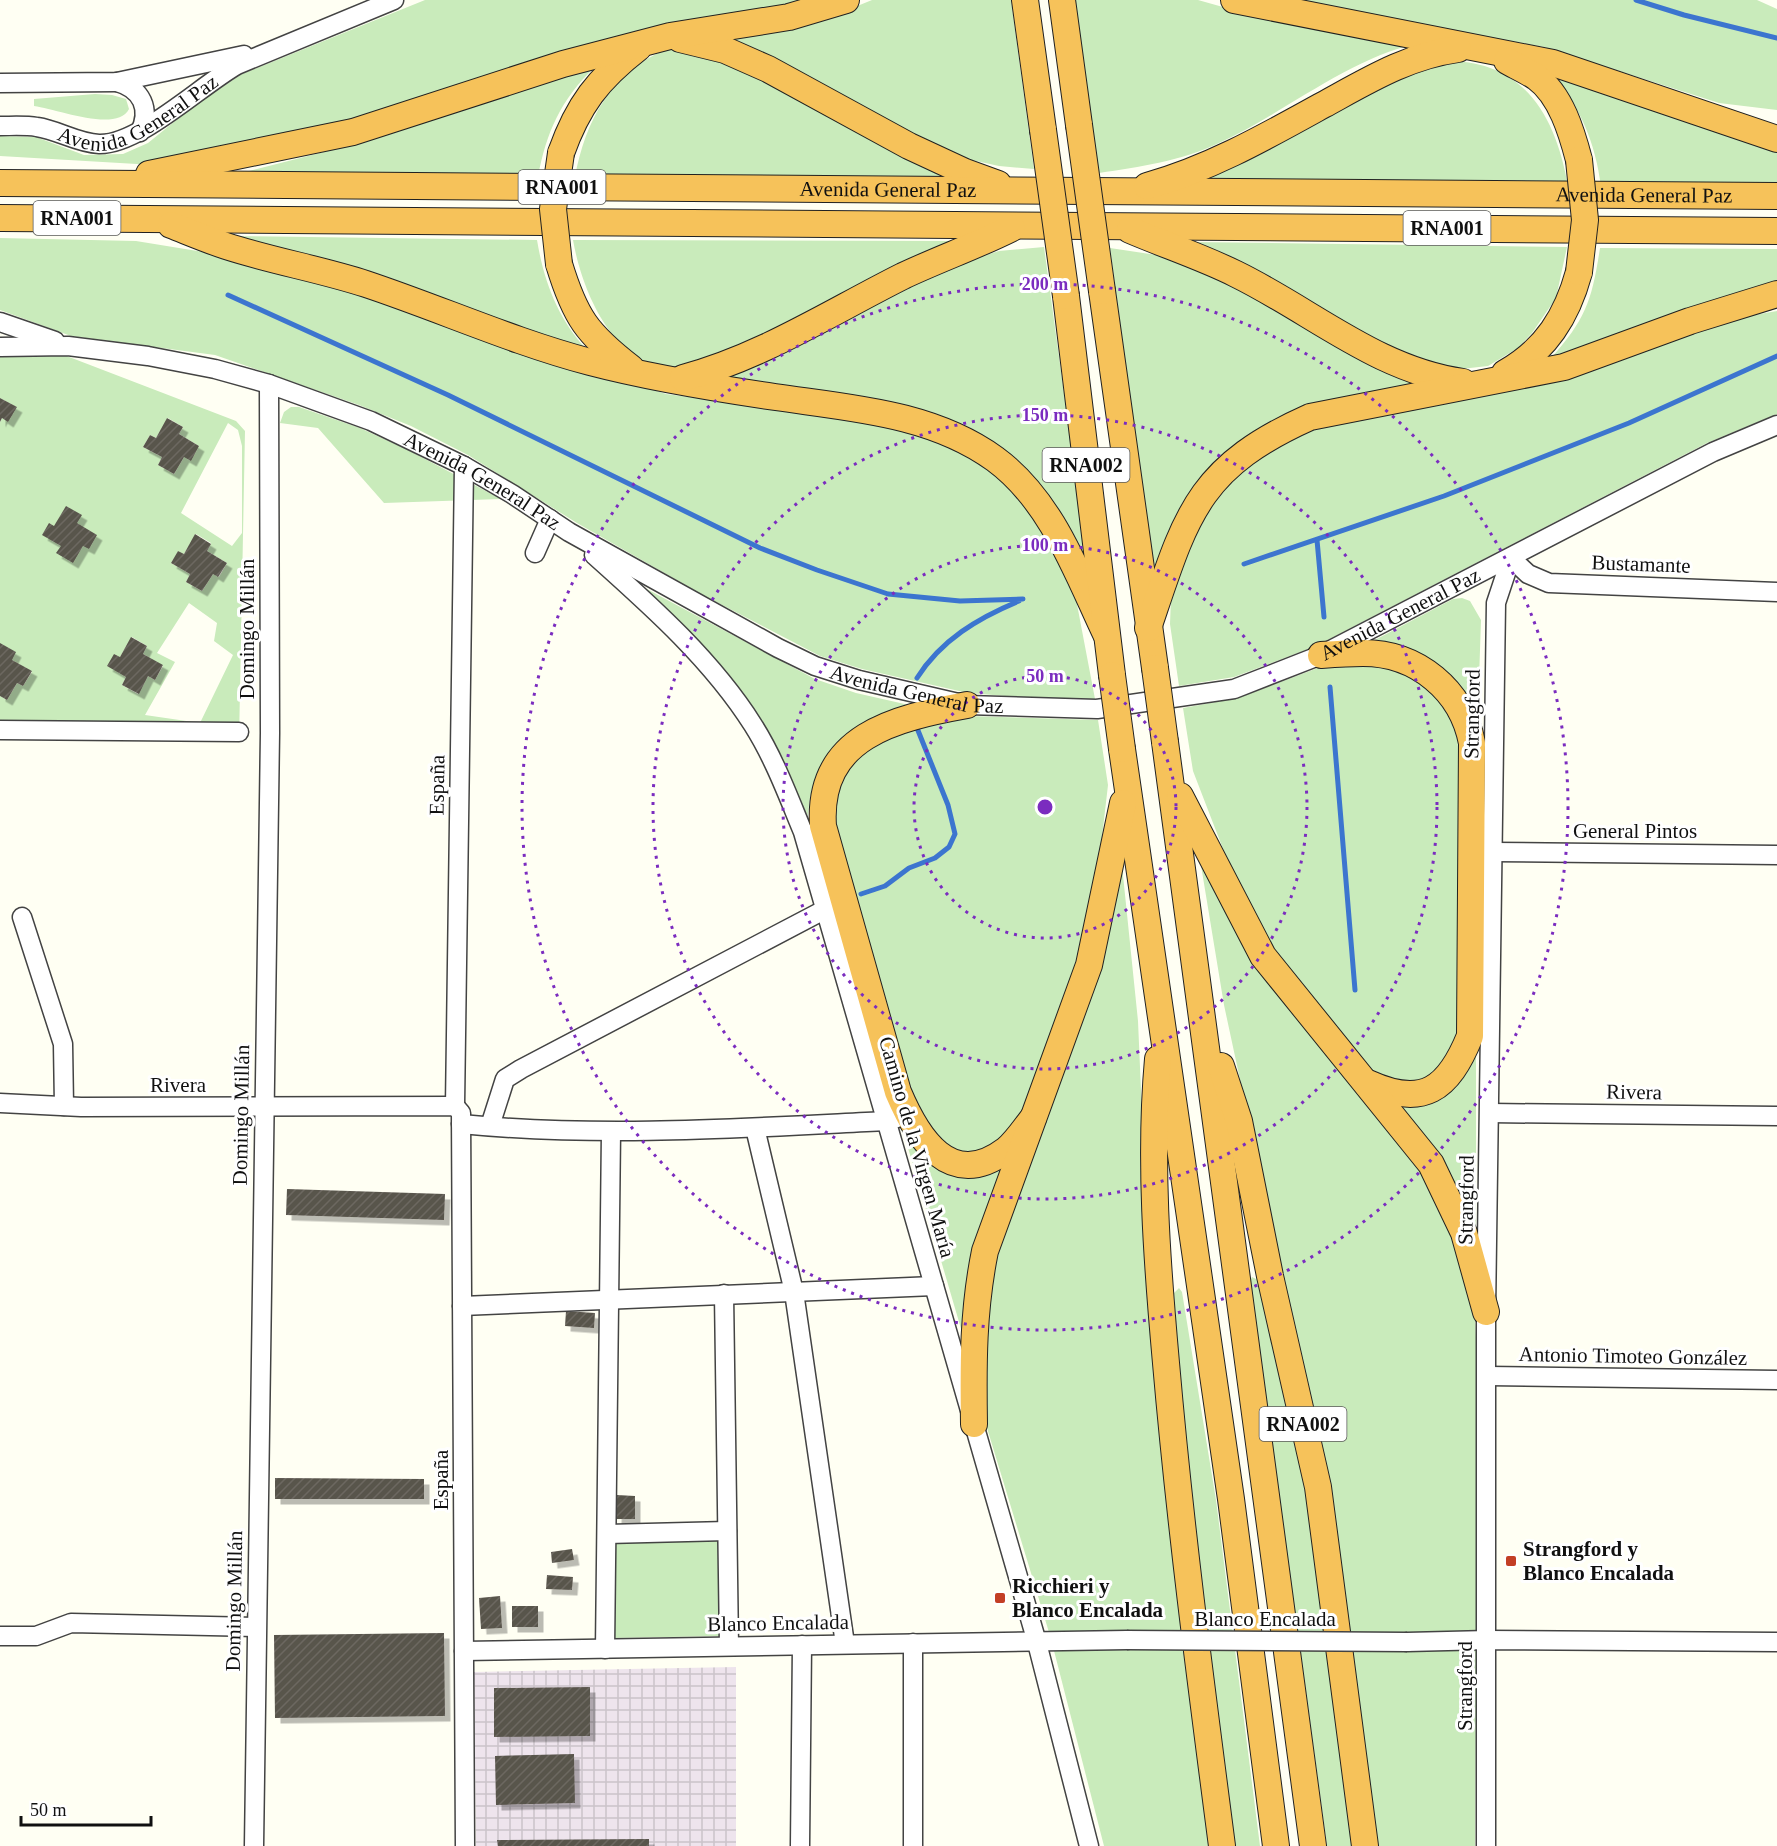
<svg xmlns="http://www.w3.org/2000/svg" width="1777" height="1846" font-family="Georgia,serif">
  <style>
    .industrial { fill: url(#industrial-grid) }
    .grass { fill: #c9ebbb; fill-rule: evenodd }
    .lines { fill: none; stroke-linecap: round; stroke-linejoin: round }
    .stream { stroke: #3c75cf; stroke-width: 5 }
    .building { fill: url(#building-hatch); filter: url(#shadow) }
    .minor-casing { stroke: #434343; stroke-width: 21 }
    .highway-casing { stroke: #212121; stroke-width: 28 }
    .minor { stroke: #fff; stroke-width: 18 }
    .highway { stroke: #f6c25a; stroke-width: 26 }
    .minor-bridge-casing { stroke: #434343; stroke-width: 21; stroke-linecap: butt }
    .highway-bridge-casing { stroke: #212121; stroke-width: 28; stroke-linecap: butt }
    .minor-bridge { stroke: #fff; stroke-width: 18 }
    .highway-bridge { stroke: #f6c25a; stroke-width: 26 }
    .ring { fill: none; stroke: #7b2cbf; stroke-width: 3; stroke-dasharray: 3 6 }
    .poi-dot { fill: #c33f25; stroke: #fff; stroke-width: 2 }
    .labels { text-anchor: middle; stroke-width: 6; stroke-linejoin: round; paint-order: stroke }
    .shield { fill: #fff; stroke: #585858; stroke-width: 1.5 }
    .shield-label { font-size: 20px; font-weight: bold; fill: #101010 }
    .street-label { font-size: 21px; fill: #101010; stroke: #fff }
    .poi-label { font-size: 21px; font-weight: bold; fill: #101010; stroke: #fff; text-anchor: start }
    .centre { fill: #7b2cbf; stroke: #fff; stroke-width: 3 }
    .ring-label { font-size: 18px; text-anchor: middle; font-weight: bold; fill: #7b2cbf; stroke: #fff; stroke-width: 6; stroke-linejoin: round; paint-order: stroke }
  </style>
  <defs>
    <pattern id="industrial-grid" width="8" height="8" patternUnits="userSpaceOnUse" patternTransform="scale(1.5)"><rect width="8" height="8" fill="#eee4ed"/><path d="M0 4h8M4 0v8" fill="none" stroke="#cbc3ca"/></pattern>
    <pattern id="building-hatch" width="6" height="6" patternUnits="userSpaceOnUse" patternTransform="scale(1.5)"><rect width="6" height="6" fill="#59544c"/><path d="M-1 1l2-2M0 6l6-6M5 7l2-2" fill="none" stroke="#6c6861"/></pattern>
    <filter id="shadow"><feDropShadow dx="5.5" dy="5.5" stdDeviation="0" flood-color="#0004"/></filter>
  </defs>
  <rect width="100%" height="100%" fill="#fffff3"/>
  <!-- industrial -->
  <path class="industrial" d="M736,1667v179h-260l-2,-174z"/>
  <!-- grass -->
  <path class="grass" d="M425,0h392l-470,124 -193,41 -154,-9v-20l36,1 48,18 39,-1 25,-11 48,-39 46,-30z
    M872,0h139l23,169 -35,-3 -41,-9 -242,-118 112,-21z
    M1075,0h123l71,20 147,24c-65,13 -135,71 -197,99 -38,18 -79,24 -120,30z
    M1283,0h474l20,9v101l-58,-7 -175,-56z
    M665,50h15l41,8 241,120 -387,-1c10,-55 36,-105 90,-127z
    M1451,61c76,2 105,58 117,125l-376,-5 195,-101z
    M594,68c-33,31 -48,65 -56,109l-305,-2 122,-31z
    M1553,75l224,73v39l-176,-1c-6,-44 -20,-77 -48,-111z
    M95,94l17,1 14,4 3,10c-12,24 -72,0 -95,-3v-7z
    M231,236l306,4c7,42 21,79 50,110z
    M0,238l136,3 86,14 76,19 368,120 210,28 46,12 64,31 51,51 39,83 19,100h-52l-75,-6 -106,-24 -42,-13 -119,-62 -124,-71 -109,-68 -57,-29 -52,-21 -144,-50 -144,-19 -71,-26z
    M573,240l387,1c-81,41 -162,88 -248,116 -16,5 -32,12 -49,10 -54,-9 -82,-81 -90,-127z
    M1191,242l376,5 -11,51 -24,35 -14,15 -30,18 -36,4 -59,-18z
    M1044,247l46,336 -97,-136 -276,-68 239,-115 43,-13z
    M1110,248l53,8 23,7 241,121 -111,22 -128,91 -18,31 -16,46z
    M1600,248l177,1v34l-226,75c35,-39 41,-58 49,-110z
    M1777,311v103l-70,29 -391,203 -82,31 -55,9 -9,-62 1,-27 11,-41 43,-74 76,-52 436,-112z
    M64,355l172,66 9,10 -6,311 -239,-6v-40l7,4 10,-17 6,3 9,-14 -20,-12 -12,-16v-222l2,-4 6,3 8,-14 -16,-9v-41zM168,418l15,9 -4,7 20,12 -15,11 -10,17 -16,-9 4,-8 -19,-10 7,-12 6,3zM228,423l10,7 4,16v87l-10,13 -51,-33zM196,534l15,9 -4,8 20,12 -8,14 -6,-3 -11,17 -16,-9 4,-8 -19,-11 7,-11 6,2zM189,603l28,20 -3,18 19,14 -33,68 -55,-8 30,-53 -18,-9zM132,637l15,9 -4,8 20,12 -8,14 -7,-4 -10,18 -16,-9 4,-8 -6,-20z
    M291,407h8l61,21 48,22 93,49 -117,4 -66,-75 -38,-5 4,-11z
    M643,587l172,92 41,14 53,12c-57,23 -97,43 -101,111l-46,-95 -35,-49z
    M1462,598l8,3 11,19 -3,90c-34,-46 -51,-56 -107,-68l82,-43z
    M1362,663l40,6 39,29 21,45 -2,290 -25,42 -21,9 -39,-10 -18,-18 -87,-107 -25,-43 -52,-135 -10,-63 55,-10 85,-32z
    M966,716l132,4 10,65 -15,130 -13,48 -56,152 -23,26 -19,13 -21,1 -17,-9 -28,-33 -84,-287v-22l10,-33 35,-33z
    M1196,835l227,333 24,43 28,104 3,68 -3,463h-99l-94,-571 -58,-270z
    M1120,846l18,175 12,277 62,548h-108l-53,-207 -67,-221v-122z
    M1476,1053v184l-82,-131c44,-6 63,-9 82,-53z
    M901,1124c33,49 49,64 108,40l-45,175z
    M1252,1277l6,3 48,207 48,359h-27l-77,-565z
    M1179,1288l3,4 34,208 44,346h-27l-44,-342 -15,-211z
    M721,1538l2,98 -111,2 -1,-98z"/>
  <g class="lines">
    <!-- stream -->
    <path class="stream" d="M1636,0l48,15 93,23
      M228,295l220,100 312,153 57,22 71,24 72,7 63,-2
      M1317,540l7,77
      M1244,564l200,-68 185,-73 148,-67
      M917,678c24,-38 61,-60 102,-77
      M1330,687l25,303
      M861,894l24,-8 24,-18 26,-10 14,-11 6,-13 -7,-29 -31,-77"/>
  </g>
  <!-- building -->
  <path class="building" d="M0,398l17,9 -9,15 -6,-4 -2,4z
    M167,418l16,9 -4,7 20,12 -8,15 -7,-4 -10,17 -16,-9 4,-8 -19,-10 7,-12 6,3z
    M66,506l16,9 -5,8 20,12 -8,14 -6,-3 -10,17 -17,-10 5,-7 -19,-11 7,-12 5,3z
    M195,534l16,10 -4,7 20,12 -9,14 -5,-3 -11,17 -16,-9 4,-8 -19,-11 7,-12 6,3z
    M131,637l16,9 -4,8 20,11 -8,15 -7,-4 -9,18 -17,-9 4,-8 -19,-11 7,-12 6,3z
    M0,643l16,9 -4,8 20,11 -9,15 -6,-3 -10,17 -7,-4z
    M287,1189l158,5 -1,26 -158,-5z
    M566,1311l29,2 -1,15 -29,-2z
    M275,1478l149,1v20h-149z
    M617,1495l18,1v23h-19z
    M572,1549l2,11 -22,3 -1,-11z
    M547,1575l26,2 -1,13 -26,-1z
    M500,1596l2,32 -21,1 -2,-31z
    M512,1606h26v21h-26z
    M444,1633l1,83 -170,2 -1,-83z
    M590,1687v49l-96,1v-49z
    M574,1754l1,49 -79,2 -1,-49z
    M649,1839v7h-151l-1,-6z"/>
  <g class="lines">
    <defs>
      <g id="minor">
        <path d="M117,82c25,7 34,27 23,50"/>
        <path d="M0,83l117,-1 127,-27"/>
        <path id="s1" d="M0,126c12,0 25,-1 37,1 21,3 40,16 62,17 40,1 101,-58 138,-79l157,-65"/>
        <path d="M0,322l55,19"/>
        <path id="s2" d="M0,347l68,-1 80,10 67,13 54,15 102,37 93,45 48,28 57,38 209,116 37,18 44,14 108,25 130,4 137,-20 87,-34 392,-203 64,-27"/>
        <path d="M535,553l15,-34"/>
        <path d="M594,555c57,51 118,105 159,170 21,33 35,71 50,107l233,807 53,207"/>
        <path d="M1511,558l17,16 21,9 228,9"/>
        <path d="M0,730l239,2"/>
        <path d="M1492,852l285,3"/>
        <path d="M22,917l41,127 1,62"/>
        <path d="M0,1103l81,4 374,-1 6,7 4,733"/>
        <path d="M455,1106l9,-640"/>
        <path d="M1490,1113l287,3"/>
        <path d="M461,1124c142,14 283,4 425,-3l11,-3"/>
        <path d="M490,1126l15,-47 16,-10 303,-159"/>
        <path d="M755,1128l39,164 51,352"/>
        <path d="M724,1294l5,352"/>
        <path d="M462,1306l472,-20"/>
        <path d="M1488,1376l289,4"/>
        <path d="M607,1534l120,-3"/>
        <path d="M0,1636h36l35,-13 185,4"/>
        <path d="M1407,1642l81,-2 289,2"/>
        <path d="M913,1643v203"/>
        <path d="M605,1649l6,-517"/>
        <path d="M464,1651l663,-11"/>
        <path d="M254,1846l16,-1113 -1,-349"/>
        <path d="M800,1846l2,-201"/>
        <path d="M1486,1846v-534l10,-709 15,-45"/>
      </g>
      <g id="highway">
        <path d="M1025,0l18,130"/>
        <path d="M1062,0l17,125"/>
        <path d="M1234,0l319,63 224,76"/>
        <path d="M680,39l45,11 43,19 141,77 56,26 33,12"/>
        <path d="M1507,61c9,5 20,10 29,16 25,18 36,56 43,83"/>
        <path d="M561,153c17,-48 37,-74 77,-105"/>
        <path d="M149,174l204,-42 210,-68 107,-28 119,-19 57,-17"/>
        <path id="s3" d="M0,183l1777,13"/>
        <path d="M1147,186c62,-17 120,-50 176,-81 44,-24 84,-49 135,-56"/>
        <path d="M0,218l1777,13"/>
        <path d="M171,225c18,7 37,15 55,21 46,15 94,23 140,38 75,25 148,58 224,78 61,16 123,26 185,35 75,11 157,16 220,62 57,42 82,114 111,175"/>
        <path d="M1130,230c35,15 72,27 106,44 76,37 141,96 227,108"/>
        <path d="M559,264c16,53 28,70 72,104"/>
        <path d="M1102,291l53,377"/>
        <path d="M1066,296l46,379"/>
        <path d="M1505,373c41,-23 62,-57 74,-101"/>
        <path d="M683,378c79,-21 148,-66 220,-102 36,-17 73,-30 109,-48"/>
        <path d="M1148,628c38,-112 48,-160 162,-211l254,-50 126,-46 87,-27"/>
        <path d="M1321,655c14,-1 28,-2 42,-2 54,0 99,37 109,90l-2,293c-22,54 -47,72 -102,47"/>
        <path d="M967,705c-72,13 -150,31 -144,121l75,266c19,45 52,100 108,58 10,-8 19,-22 27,-32"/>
        <path d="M1165,742l148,1104"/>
        <path d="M1122,749l109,750 45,347"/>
        <path d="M1180,796l83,160 168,208 33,69 22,79"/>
        <path d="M1158,1059c-9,100 -1,204 8,304 14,162 35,322 56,483"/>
        <path d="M1221,1066l18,55 31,155 48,211 47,359"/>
        <path d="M974,1424c-1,-61 -1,-114 11,-173l104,-286 34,-162"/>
      </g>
    </defs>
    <!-- minor casing -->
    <use href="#minor" class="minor-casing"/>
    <!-- highway casing -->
    <use href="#highway" class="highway-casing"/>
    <!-- minor -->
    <use href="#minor" class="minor"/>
    <!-- highway -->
    <use href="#highway" class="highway"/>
    <defs>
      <path id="minor-bridge" d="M1127,1640l280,2"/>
      <path id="highway-bridge" d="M1079,125l23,166
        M1043,130l23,166
        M1579,160l6,60 -6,52
        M559,264l-6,-55 8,-56
        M1155,668l10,74
        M1112,675l10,74"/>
    </defs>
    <!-- minor-bridge casing -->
    <use href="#minor-bridge" class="minor-bridge-casing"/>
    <!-- highway-bridge casing -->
    <use href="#highway-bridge" class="highway-bridge-casing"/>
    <!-- minor-bridge -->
    <use href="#minor-bridge" class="minor-bridge"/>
    <!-- highway-bridge -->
    <use href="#highway-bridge" class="highway-bridge"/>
  </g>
  <!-- distance rings -->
  <g class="ring">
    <circle cx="1045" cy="807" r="131"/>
    <circle cx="1045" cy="807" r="262"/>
    <circle cx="1045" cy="807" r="392"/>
    <circle cx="1045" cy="807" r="523"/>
  </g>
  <!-- markers -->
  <g class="poi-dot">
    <rect x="1505" y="1555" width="12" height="12" rx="3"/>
    <rect x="994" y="1592" width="12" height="12" rx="3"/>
  </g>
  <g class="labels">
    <!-- shield labels -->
    <g class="shield">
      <rect x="518.5" y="170" width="87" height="34" rx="4.5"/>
      <rect x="33.5" y="201" width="87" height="34" rx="4.5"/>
      <rect x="1403.5" y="211" width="87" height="34" rx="4.5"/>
      <rect x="1042.5" y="448" width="87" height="34" rx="4.5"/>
      <rect x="1259.5" y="1407" width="87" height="34" rx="4.5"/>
    </g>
    <g class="shield-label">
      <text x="562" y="194">RNA001</text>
      <text x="77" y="225">RNA001</text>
      <text x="1447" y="235">RNA001</text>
      <text x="1086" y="472">RNA002</text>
      <text x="1303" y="1431">RNA002</text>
    </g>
    <!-- street labels -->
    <g class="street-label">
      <text dy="7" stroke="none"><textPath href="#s1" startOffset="148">Avenida General Paz</textPath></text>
      <text dy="7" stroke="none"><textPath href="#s3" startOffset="888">Avenida General Paz</textPath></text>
      <text dy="7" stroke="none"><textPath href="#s3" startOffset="1644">Avenida General Paz</textPath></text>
      <text dy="7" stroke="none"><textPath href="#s2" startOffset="508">Avenida General Paz</textPath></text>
      <text transform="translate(1641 564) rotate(2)" y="7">Bustamante</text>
      <text dy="7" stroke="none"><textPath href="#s2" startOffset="1497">Avenida General Paz</textPath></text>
      <text transform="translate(247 629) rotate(-90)" y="7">Domingo Millán</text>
      <text dy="7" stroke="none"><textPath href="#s2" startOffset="994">Avenida General Paz</textPath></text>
      <text transform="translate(1472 714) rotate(-89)" y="7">Strangford</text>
      <text transform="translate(437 785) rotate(-89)" y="7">España</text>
      <text x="1635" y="838">General Pintos</text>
      <text x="178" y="1092">Rivera</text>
      <text transform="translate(1634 1092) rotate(1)" y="7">Rivera</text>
      <text transform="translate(241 1115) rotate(-89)" y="7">Domingo Millán</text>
      <text transform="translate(917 1147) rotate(74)" y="7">Camino de la Virgen María</text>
      <text transform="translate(1466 1200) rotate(-89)" y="7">Strangford</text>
      <text transform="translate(1633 1356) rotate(1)" y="7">Antonio Timoteo González</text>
      <text transform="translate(441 1480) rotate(-90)" y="7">España</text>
      <text transform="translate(234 1601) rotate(-89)" y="7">Domingo Millán</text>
      <text x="1265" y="1626">Blanco Encalada</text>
      <text transform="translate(778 1623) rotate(-1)" y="7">Blanco Encalada</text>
      <text transform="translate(1465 1686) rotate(-90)" y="7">Strangford</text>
    </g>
    <!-- poi labels -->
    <g class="poi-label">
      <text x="1523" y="1556">Strangford y<tspan x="1523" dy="24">Blanco Encalada</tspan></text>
      <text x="1012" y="1593">Ricchieri y<tspan x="1012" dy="24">Blanco Encalada</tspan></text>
    </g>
  </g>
  <circle cx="1045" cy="807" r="9" class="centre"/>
  <g class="ring-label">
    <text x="1045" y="290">200 m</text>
    <text x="1045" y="421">150 m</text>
    <text x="1045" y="551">100 m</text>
    <text x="1045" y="682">50 m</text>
  </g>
  <!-- scale -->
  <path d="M21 1816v9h130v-9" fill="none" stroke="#101010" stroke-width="3"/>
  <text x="30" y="1816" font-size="18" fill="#101010" stroke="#ffffff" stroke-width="4.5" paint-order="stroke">50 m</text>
</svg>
